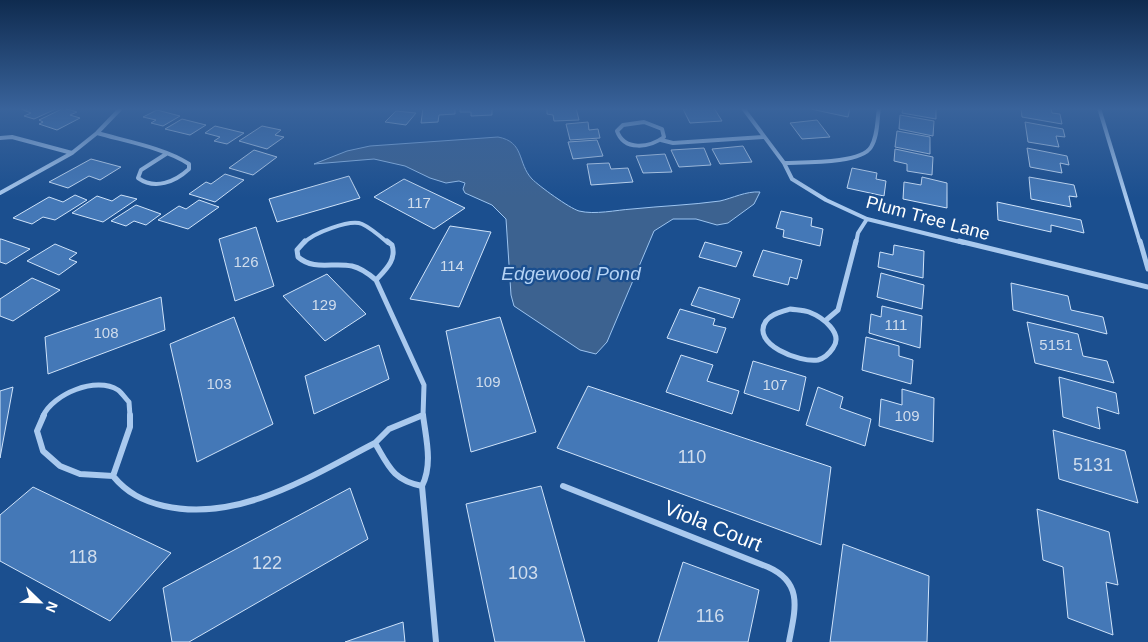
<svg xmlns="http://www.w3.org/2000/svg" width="1148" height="642" font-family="Helvetica,sans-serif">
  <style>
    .water { fill: #3c6290; stroke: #9cc4f0 }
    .building { fill: #4478b7; stroke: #cfe3fa }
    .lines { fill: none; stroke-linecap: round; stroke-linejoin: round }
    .minor-far2 { stroke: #a9c9ee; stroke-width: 4 }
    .minor-far1 { stroke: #a9c9ee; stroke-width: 5 }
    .minor { stroke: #a9c9ee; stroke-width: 6 }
    .labels { text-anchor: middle; stroke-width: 4.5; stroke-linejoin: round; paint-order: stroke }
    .number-label { font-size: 15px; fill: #d0dded }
    .street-label { font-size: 18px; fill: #fff; stroke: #1b4f8f }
    .near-number-label { font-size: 18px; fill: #d0dded }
    .water-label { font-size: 19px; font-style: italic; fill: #b5d3f5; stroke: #1b4f8f }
    .near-street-label { font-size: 21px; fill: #fff; stroke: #1b4f8f }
  </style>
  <rect width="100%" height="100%" fill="#1b4f8f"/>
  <!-- water -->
  <path class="water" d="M498,137c27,5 19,26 34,42 7,7 37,29 47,32 16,4 37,-1 53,-2 29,-3 59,-4 88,-8 13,-3 26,-10 40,-9l-6,12 -26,19 -11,2 -21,-6h-23l-19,12 -47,111 -11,12 -16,-4 -66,-44 -3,-11 -5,-76 -14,-14 -27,-12 -2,-4 2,-6 -6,-2 -13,2 -16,-5 -25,-12 -31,-7 -60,5 33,-13 23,-5z"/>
  <!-- building -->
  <path class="building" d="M58,108l-24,11 -10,-3 7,-3 -10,-4z
    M64,108l13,4 -7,3 10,3 -23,12 -18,-6 4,-2 -4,-2z
    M423,108h32v6l-16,1 -1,7 -17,1z
    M460,108h32v7l-21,1v-4h-11z
    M547,108h29l3,12 -25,1 -1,-6 -6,-1z
    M714,108l8,13 -32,2 -7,-14z
    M806,108h44l-2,9z
    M903,108h33v11l-34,-6z
    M1021,108h30l1,5 8,1 2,10 -40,-7z
    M157,110l23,6 -17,10 -12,-3 5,-3 -13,-3z
    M396,111l20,2 -10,12 -21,-3z
    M900,115l34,6 -1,15 -34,-7z
    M182,119l24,6 -16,10 -25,-6z
    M817,120l13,17 -28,2 -12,-16z
    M588,122l1,8 9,-1 2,9 -30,2 -4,-16z
    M1025,122l38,7 2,8 -9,-1 3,11 -31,-5z
    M215,126l29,7 -17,11 -13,-3 6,-4 -15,-4z
    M262,126l19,4 -6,5 9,2 -17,12 -28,-8z
    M897,131l33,6v17l-35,-7z
    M597,140l6,16 -30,3 -5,-17z
    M743,146l9,16 -32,2 -8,-15z
    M704,148l7,17 -32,2 -8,-17z
    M1027,148l40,8 2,9 -9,-2 2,10 -32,-6z
    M895,149l38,8 -1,18 -25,-4v-7l-13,-3z
    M254,150l23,7 -24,18 -24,-7z
    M665,154l7,18 -29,1 -7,-17z
    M91,159l30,8 -21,13 -11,-4 -21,12 -19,-6z
    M609,163l2,6 17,-1 5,14 -42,3 -4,-21z
    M852,168l25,5 -1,6 10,2 -2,15 -37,-8z
    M225,174l19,6 -29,22 -26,-8 17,-12 5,2z
    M349,176l11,22 -83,24 -8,-23z
    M922,177l25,6v25l-44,-9 1,-17 17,3z
    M1029,177l45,8 3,12 -8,-1 2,11 -40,-8z
    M404,179l61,29 -31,21 -60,-32z
    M75,195l12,5 -32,20 -12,-3 -11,7 -19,-6 36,-21 14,5z
    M121,195l16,4 -34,23 -31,-9 25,-17 15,5z
    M199,200l20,7 -31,22 -30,-9 21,-14 7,3z
    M997,202l84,18 3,13 -33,-8v7l-53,-12z
    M136,205l25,9 -15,11 -12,-4 -8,5 -15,-5z
    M781,211l31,7 -1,8 12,3 -3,17 -37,-9 1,-7 -8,-2z
    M450,226l41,6 -32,75 -49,-8z
    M256,227l18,59 -39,15 -16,-62z
    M0,239h1l29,10 -24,15 -6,-2z
    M705,242l37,10 -6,15 -37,-10z
    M55,244l22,9 -8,6 8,3 -18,13 -32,-14z
    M894,245l30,6 -1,27 -45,-11 2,-15 13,3z
    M763,250l39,10 -5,19 -7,-2 -2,8 -35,-9z
    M881,273l43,12 -2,24 -45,-12z
    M327,274l39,40 -41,27 -42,-45z
    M32,278l28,12 -47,31 -13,-5v-17z
    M1011,283l57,13 3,14 32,7 4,17 -94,-24z
    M699,287l41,12 -7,19 -42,-13z
    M161,297l4,33 -117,44 -3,-37z
    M882,306l40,10 -2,32 -51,-15 2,-19 10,3z
    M680,309l35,10 -2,6 13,3 -9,25 -50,-15z
    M234,317l39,107 -76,38 -27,-118z
    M500,317l36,115 -65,20 -25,-121z
    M1027,322l51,12 5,22 24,5 7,22 -79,-20z
    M866,337l33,9v10l14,4 -2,24 -49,-14z
    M379,345l10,34 -75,35 -9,-38z
    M681,355l32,10 -6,16 32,10 -7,23 -66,-22z
    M753,361l53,16 -7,34 -55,-18z
    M1059,377l57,16 3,21 -22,-7 3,22 -37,-12z
    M588,386l243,81 -10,78 -264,-97z
    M13,387l-13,71v-67z
    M818,387l25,10 -3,11 31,11 -6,27 -59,-21z
    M902,389l32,9 -1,44 -54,-16 2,-27 21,6z
    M1053,430l72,21 13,52 -79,-24z
    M541,486l44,156h-90l-29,-138z
    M33,487l138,66 -61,68 -110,-60v-46z
    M350,488l18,51 -179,103h-17l-9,-54z
    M1037,509l72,23 9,53 -12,-3 7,53 -45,-17 -5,-51 -20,-7z
    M843,544l86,32 -2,66h-97z
    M683,562l76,28 -11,52h-90z
    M403,622l2,20h-60z"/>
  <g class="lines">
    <!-- minor-far2 -->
    <path class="minor-far2" d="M743,108l41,55 8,16 34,21 41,19 97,24
      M1099,108l41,135
      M644,122l18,7 2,8c-15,11 -40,14 -47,-6l6,-6z
      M97,133c28,8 68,15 92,31v5c-14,13 -34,21 -51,9l3,-8 25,-16
      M0,138l12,-1 60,16
      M661,140l12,3 90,-6
      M784,163c19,-1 77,1 87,-16 7,-11 6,-27 8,-39
      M0,193l72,-40 25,-20 24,-25
      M304,243c9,-10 46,-24 58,-19 9,4 19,13 26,19
      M856,243l2,-10 9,-14"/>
    <!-- minor-far1 -->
    <path class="minor-far1" d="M305,241l-8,9 1,7c16,14 35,5 54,9 9,2 17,8 24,14
      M959,241l189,46
      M1140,241l8,28
      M376,280l48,105 -1,31
      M376,280c9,-10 21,-20 16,-35l-5,-4
      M790,309c6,1 13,1 19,3 13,5 35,21 24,36 -4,6 -8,10 -15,12 -18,3 -68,-16 -52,-39 6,-8 16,-9 24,-12z
      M825,321l13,-11 18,-69
      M43,416c10,-22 53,-40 75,-26 4,3 8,9 11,12l1,14
      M420,416l3,-1"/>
    <!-- minor -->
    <path class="minor" d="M44,415l-7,16 6,20 17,15 20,8 33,2
      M423,415c3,24 10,49 -1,71l14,156
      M375,443l14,-14 34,-14
      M113,476c14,17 30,25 51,30 75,17 147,-30 211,-63 14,24 18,37 47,43
      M113,476l17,-49v-12
      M563,486l205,81c36,16 27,43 21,75"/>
  </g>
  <!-- sky -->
  <linearGradient id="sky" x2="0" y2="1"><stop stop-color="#0f2b4f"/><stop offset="0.55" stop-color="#39639b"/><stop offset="1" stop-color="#39639b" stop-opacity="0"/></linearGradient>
  <rect width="1148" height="198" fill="url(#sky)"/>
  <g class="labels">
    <!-- number labels -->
    <g class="number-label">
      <text x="419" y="208">117</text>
      <text x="246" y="267">126</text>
      <text x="452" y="271">114</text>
      <text x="324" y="310">129</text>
      <text x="896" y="330">111</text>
      <text x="106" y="338">108</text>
      <text x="1056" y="350">5151</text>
      <text x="488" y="387">109</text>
      <text x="219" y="389">103</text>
      <text x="775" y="390">107</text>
      <text x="907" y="421">109</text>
    </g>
    <!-- street labels -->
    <g class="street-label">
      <text transform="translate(928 218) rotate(15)" y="6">Plum Tree Lane</text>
    </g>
    <!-- near-number labels -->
    <g class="near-number-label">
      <text x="692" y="463">110</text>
      <text x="1093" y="471">5131</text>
      <text x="83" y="563">118</text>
      <text x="267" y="569">122</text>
      <text x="523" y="579">103</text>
      <text x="710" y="622">116</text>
    </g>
    <!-- water labels -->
    <g class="water-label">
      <text x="571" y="280">Edgewood Pond</text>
    </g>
    <!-- near-street labels -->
    <g class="near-street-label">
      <text transform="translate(713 526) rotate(22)" y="7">Viola Court</text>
    </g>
  </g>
  <!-- north arrow -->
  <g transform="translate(40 602) rotate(113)" stroke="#1b4f8f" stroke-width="4" paint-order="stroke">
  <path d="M0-4L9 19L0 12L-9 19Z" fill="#ffffff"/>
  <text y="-8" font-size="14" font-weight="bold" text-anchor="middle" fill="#ffffff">N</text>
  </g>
</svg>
